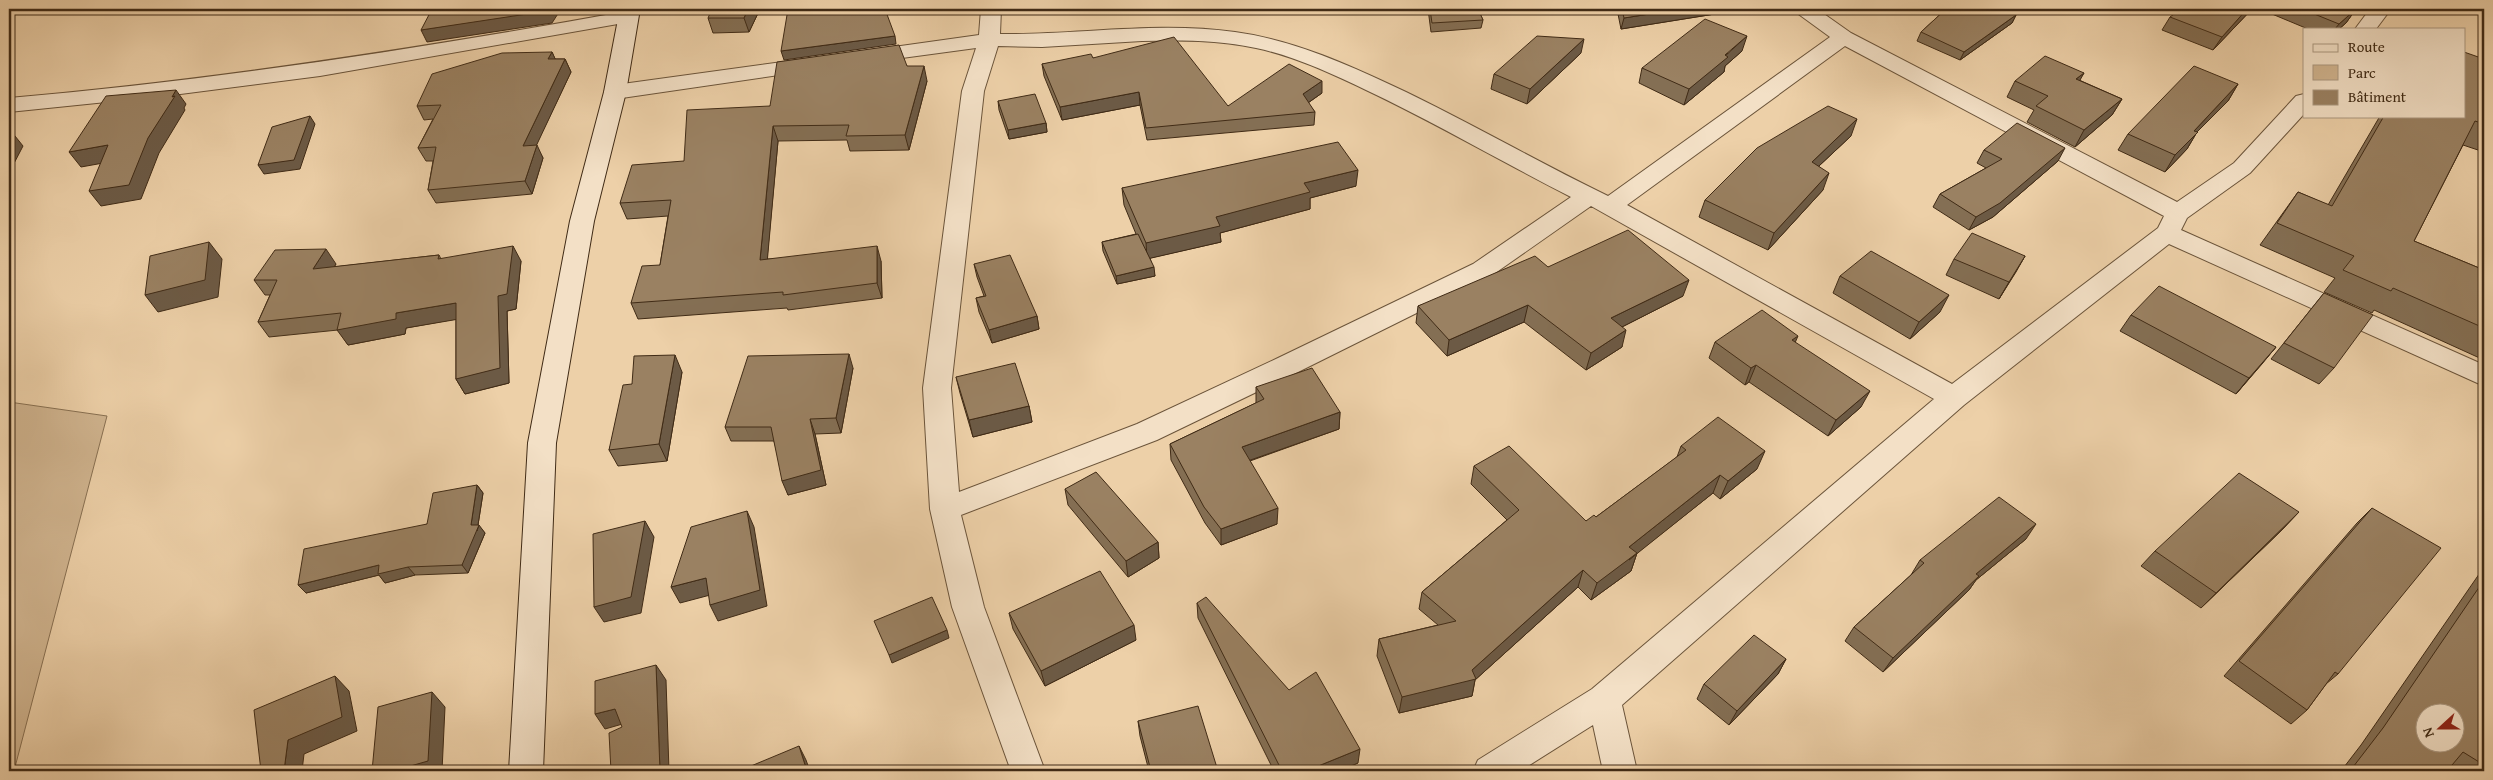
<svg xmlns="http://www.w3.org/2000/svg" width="2493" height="780" font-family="'Gentium Book Plus',serif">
<rect width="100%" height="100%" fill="#edd0a8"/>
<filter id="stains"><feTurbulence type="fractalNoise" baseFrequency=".004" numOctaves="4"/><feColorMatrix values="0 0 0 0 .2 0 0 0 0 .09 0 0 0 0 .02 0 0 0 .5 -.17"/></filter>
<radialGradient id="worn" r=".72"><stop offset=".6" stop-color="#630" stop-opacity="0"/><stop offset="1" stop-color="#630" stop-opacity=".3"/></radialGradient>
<path fill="#d0b48f" stroke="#887052" d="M9,402L107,416L14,771H9Z"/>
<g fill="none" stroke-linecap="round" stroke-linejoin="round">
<g stroke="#6b543a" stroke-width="2">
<path id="minor" d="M981,9H1001L1000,34C1078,35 1157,21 1235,32C1295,40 1351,66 1406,92C1474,125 1540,163 1608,196L1830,37L1797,13L1794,9H1817L1851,33L2177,202L2234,163L2296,96L2304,94V114L2250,173L2187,218L2181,230L2484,365V386L2169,244L1964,405L1622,705L1637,771H1603L1593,725L1520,771H1473L1478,760L1592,689L1934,399L1591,206L1491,276L1298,372L1157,440L961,515L984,607L1045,771H1011L952,607L930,509L923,388L962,91L976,48L865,63L857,62L854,57L857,52L865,51L979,35ZM1142,41C1180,40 1218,40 1256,48C1294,56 1330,73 1366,90C1436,123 1502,162 1571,197L1473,264L1278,358L1137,424L959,492L951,388L984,91L998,46L1042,47ZM1845,46L2164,216L2158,228L1952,384L1627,205Z
M2370,9H2391L2376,29H2355Z
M628,11L635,13L638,17L635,21L320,76L165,96L9,112V98C217,80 423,48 628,11Z
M812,58L820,59L823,64L820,69L615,99L607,97L604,92L607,87L615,85Z"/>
</g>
<g stroke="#402b16" stroke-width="2">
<path id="secondary" d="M620,9H640L626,92L594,221L556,443L543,771H509L528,443L570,221L604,92Z"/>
</g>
<use href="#minor" fill="#f3e0c6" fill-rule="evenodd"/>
<use href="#secondary" fill="#f3e0c6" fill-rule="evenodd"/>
</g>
<path fill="#846f54" stroke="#402b16" d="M760,9L749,32L713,33L708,18Z
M1141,9H1171L1144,14Z
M1428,9H1478L1483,20L1481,28L1431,32Z
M1617,9H1746L1621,29Z
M1946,9H2011L2008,11L2016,15L2012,23L1960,60L1917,41L1921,32Z
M2252,9L2213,50L2162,30L2170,17Z
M2260,9H2356L2346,23L2339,29H2308Z
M1742,51L1725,66L1724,72L1684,105L1639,83L1642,68Z
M552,52L555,59H565L571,72L536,145L543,158L532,194L436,203L428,190L433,161H426L418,148L433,119L424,120L417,106Z
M1581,53L1527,104L1491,89L1494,74Z
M1093,58L1228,106L1322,93L1308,103L1315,112L1314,125L1147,140L1140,105L1062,120L1044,76L1042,64Z
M2484,59V152L2463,145L2414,241L2484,270V360L2374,310L2372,313L2324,292L2335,278L2260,245L2298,192L2328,205L2380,116H2464Z
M907,66L927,81L909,150L850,151L847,140L778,141L767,259L881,261L882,298L788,310L787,308L638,319L631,303L660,265L668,216L627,219L620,203L770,106Z
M2084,73L2079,80L2122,99L2112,115L2075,147L2027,122L2034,110L2007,97L2015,81Z
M2238,84L2228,101L2197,132L2187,149L2165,172L2118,150L2128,134Z
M998,101L1046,123L1047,132L1009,139L999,110Z
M1851,136L1819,166L1823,190L1768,250L1699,217L1705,200Z
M1984,150L2058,161L1993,217L1969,230L1933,207L1940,194L1986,168L1977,163Z
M1356,186L1310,198V209L1220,233L1221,242L1150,258L1155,276L1117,284L1103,251L1102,242L1136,234L1124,205L1122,188Z
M439,255L441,259L521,261L516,309L507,311L509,383L465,394L456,379V319L406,328L405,334L348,345L338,330L269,337L258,322L270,295H265L254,280L336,264L334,267Z
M2025,256L1999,299L1946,275L1954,259Z
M974,264L1037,316L1039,329L992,343L979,312L976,298L984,296L977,277Z
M1548,267L1683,296L1622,327V347L1586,370L1524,322L1447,356L1416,323L1418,306Z
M1840,276L1940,312L1910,339L1833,293Z
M2324,293L2334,368L2319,384L2271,359Z
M2131,315L2276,347L2236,394L2120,331Z
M1715,342H1795L1861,407L1828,436L1749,382L1745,385L1709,358Z
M853,368L841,433L815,434L826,485L788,495L774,441H731L725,427Z
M682,372L667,461L618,466L609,450L632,384Z
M956,377L1029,406L1032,422L973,437L960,393Z
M1256,387L1340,412L1339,429L1250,461L1277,524L1221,545L1205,523L1171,460L1170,444L1256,403Z
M1681,446L1757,469L1720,499L1713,493L1637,553L1631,571L1591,600L1578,587L1475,680L1472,696L1399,713L1377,656L1379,639L1438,625L1419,609L1422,592L1507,520L1471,484L1474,466L1586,521L1596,517L1677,457Z
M477,485L483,493L478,525L485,533L468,573L415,575L385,583L379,575L306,593L427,524Z
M1065,489L1158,542L1159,558L1128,577L1068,505Z
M2372,508L2338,674L2326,684L2307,710L2291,724L2224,676L2357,523Z
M2284,528L2201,608L2141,566L2155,551Z
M2026,539L1976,580L1969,590L1883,672L1845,641L1854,627L1911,575L1920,560Z
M2484,567V771H2341L2361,745Z
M1197,603L1289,690L1358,763L1339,771H1274L1198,618Z
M1009,613L1136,640L1045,686L1013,629Z
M1786,659L1778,674L1729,725L1697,699L1704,684Z
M1138,721L1218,771H1149L1140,736Z"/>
<path fill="#6c5a45" stroke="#402b16" d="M548,9H561L552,23L427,42L421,30Z
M748,9H760L749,32L744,18Z
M1144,9H1171L1144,14Z
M1681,9H1746L1621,29L1624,18Z
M2247,9H2252L2213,50L2222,37Z
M2356,9L2346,23L2339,29H2335L2339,24Z
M2016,15L2012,23L1960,60L1964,52Z
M895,36L896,44L784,60L781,51Z
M1747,36L1742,51L1725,66L1724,72L1684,105L1689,89Z
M1584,39L1581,53L1527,104L1530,89Z
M552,52L558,65L548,59Z
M565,59L571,72L530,159L523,146Z
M924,66L927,81L909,150L905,135Z
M2084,73L2075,89L2076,79Z
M1322,81V93L1302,107L1303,94Z
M2238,84L2228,101L2197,132L2187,149L2165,172L2175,155L2194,131Z
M176,90L186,104L184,108L185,110L159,153L141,199L101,206L89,191L148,138Z
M1139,92L1140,105L1062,120L1060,107Z
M2122,99L2112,115L2075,147L2084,130Z
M310,116L315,124L300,169L264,174L258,165Z
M1857,119L1851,136L1805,179L1812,162Z
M1046,123L1047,132L1009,139L1008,130Z
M773,126L778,141L766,275L760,260Z
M11,131L23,146L9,173V136Z
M108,145L120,160L81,167L69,152Z
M537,145L543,158L532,194L525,181Z
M2065,148L2058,161L1993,217L1969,230L1976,217Z
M1358,170L1356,186L1310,198V209L1220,233L1221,242L1147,259L1146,243L1216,217L1304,183Z
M1829,173L1823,190L1768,250L1774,233Z
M209,242L222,259L218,297L158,312L145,295Z
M513,246L521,261L516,309L507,311L509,383L465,394L456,379L498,296Z
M877,246L881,261L882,298L877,283Z
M326,249L336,264L323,284L313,269Z
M2025,256L2016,272L1999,299L2009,282Z
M1154,267L1155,276L1117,284L1116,276Z
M1689,280L1683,296L1606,335L1611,318Z
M1949,295L1940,312L1910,339L1919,322Z
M456,303L465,318L406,328L405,334L348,345L337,330L396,313Z
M1528,305L1524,322L1447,356L1449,340Z
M1037,316L1039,329L992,343L989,330Z
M1626,330L1622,347L1586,370L1591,353Z
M1798,336L1791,352L1792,340Z
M2276,347L2262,364L2236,394L2249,378Z
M849,354L853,368L841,433L836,418Z
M675,355L682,372L667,461L659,444Z
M1756,365L1749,382L1745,385L1751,368Z
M1870,391L1861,407L1828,436L1836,420Z
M1029,406L1032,422L973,437L969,420Z
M1340,412L1339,429L1242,463V447Z
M810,419L815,434L826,485L788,495L782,481Z
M1765,451L1757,469L1720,499L1728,481Z
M1720,475L1713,493L1629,560L1637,553L1631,571L1591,600L1597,583L1629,547Z
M477,485L483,493L477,531L479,525L485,533L468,573L462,565L471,525Z
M1278,508L1277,524L1221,545V529Z
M747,511L754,527L767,606L718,621L710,605Z
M2299,512L2284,528L2201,608L2216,593Z
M645,521L654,537L641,613L604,622L594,607Z
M2036,524L2026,539L1976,580L1969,590L1883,672L1893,658L1976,574Z
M1158,542L1159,558L1128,577L1126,561Z
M379,565L408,567L415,575L385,583L379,575L306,593L298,585Z
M1583,570L1578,587L1475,680L1472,696L1399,713L1402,697L1472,670Z
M706,578L714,594L680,603L671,587Z
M1134,625L1136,640L1045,686L1041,671Z
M947,630L949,638L892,663L889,655Z
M1786,659L1778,674L1729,725L1737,711Z
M656,665L666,680L669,771H660Z
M335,676L349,691L357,731L304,754L302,771H284L288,740Z
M432,692L445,707L442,771H393Z
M615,709L626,723L605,729L595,714Z
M799,746L806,760L810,771H807Z
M1360,749L1358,763L1339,771H1306Z"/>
<path fill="#9a8162" stroke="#402b16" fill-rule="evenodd" d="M432,9H548L547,11L421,30Z
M712,9H748L744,18H708Z
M788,9H885L895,36L781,51Z
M1430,9H1478L1483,20L1432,23Z
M1622,9H1681L1624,18Z
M1946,9H2006L2005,10L2016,15L1964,52L1921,32Z
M2181,9H2247L2222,37L2170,17Z
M2302,9H2356L2339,24Z
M1705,19L1747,36L1725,55L1728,57L1689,89L1642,68Z
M1537,36L1584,39L1530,89L1494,74Z
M1174,37L1228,106L1289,64L1322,81L1303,94L1315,112L1146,128L1139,92L1060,107L1042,64L1091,54L1093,58Z
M899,45L907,66H924L905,135L846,136L849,125L773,126L760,260L877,246V283L783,295V292L631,303L642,266L660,265L671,200L620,203L632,165L684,161L687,110L770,106L777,62Z
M552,52L548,59H565L523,146L537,145L525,181L428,190L436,147L418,148L441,105L417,106L432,74L502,53Z
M2464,52L2484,59V124L2475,121L2414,241L2484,270V328L2393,288L2391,291L2343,270L2354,256L2277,223L2298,192L2332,206L2384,116H2464Z
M2045,56L2084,73L2076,79L2122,99L2084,130L2036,106L2048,96L2015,81Z
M2194,66L2238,84L2194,131L2198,132L2175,155L2128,134Z
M176,90L172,97L175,96L148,138L129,185L89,191L108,145L69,152L106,96Z
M1035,94L1046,123L1008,130L998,101Z
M1828,106L1857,119L1812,162L1829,173L1774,233L1705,200L1757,148Z
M310,116L294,160L258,165L272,127Z
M2017,123L2065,148L2000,203L1976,217L1940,194L2002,159L1984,150Z
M1338,142L1358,170L1304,183L1310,192L1216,217L1220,226L1146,243L1122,188Z
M1628,230L1689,280L1611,318L1626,330L1591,353L1528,305L1449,340L1418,306L1535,256L1548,267Z
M1972,233L2025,256L2009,282L1954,259Z
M1138,234L1154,267L1116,276L1102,242Z
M209,242L205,280L145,295L150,256Z
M513,246L507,294L498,296L500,368L456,379V303L396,313V319L337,330L341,313L258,322L277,280H254L275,250L326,249L313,269L439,255L438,259Z
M1871,251L1949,295L1919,322L1840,276Z
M1010,255L1037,316L989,330L976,298L986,296L974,264Z
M2159,286L2276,347L2249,378L2131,315Z
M2324,293L2373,315L2334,368L2284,343Z
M1762,310L1798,336L1792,340L1870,391L1836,420L1756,365L1751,368L1715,342Z
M849,354L836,418L810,419L821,470L782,481L771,427H725L748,356Z
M675,355L659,444L609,450L623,385L632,384L634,356Z
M1015,363L1029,406L969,420L956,377Z
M1312,368L1340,412L1242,447L1278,508L1221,529L1204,507L1170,444L1264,399L1256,387Z
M1718,417L1765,451L1728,481L1720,475L1629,547L1637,553L1597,583L1583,570L1472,670L1476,679L1402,697L1379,639L1456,621L1422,592L1519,510L1474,466L1509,446L1586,521L1594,515L1596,517L1686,450L1681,446Z
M1096,472L1158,542L1126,561L1065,489Z
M2239,473L2299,512L2216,593L2155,551Z
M477,485L471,525H479L462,565L408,567L378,574L379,565L298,585L304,549L427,524L433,493Z
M1999,497L2036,524L1976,574L1979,576L1893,658L1854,627L1924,563L1920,560Z
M2372,508L2441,548L2338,674L2335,672L2307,710L2239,661Z
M747,511L760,590L710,605L706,578L671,587L691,527Z
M645,521L631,597L594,607L593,534Z
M1100,571L1134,625L1041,671L1009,613Z
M2484,580V765L2463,752L2447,771H2350L2383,728ZM2426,712H2456V742H2426Z
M932,597L947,630L889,655L874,621Z
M1206,597L1289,690L1316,672L1360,749L1306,771H1282L1197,603Z
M1754,635L1786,659L1737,711L1704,684Z
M656,665L660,771H611L609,733L622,727L615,709L595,714V681Z
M335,676L342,717L288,740L284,771H261L254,710Z
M432,692L428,761L393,771H372L378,707Z
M1198,706L1218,771H1151L1138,721Z
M799,746L807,771H739Z"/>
<rect width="2493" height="780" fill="none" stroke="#edd0a8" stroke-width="30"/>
<rect x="10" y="10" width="2473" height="760" fill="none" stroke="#402b16" stroke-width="2.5"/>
<rect x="15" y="15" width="2463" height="750" fill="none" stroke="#402b16"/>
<rect x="2303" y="28" width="162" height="90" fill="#f3e0c6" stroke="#ab9880"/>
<rect x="2313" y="44" width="25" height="8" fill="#f3e0c6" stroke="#ab9880"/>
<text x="2348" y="52" font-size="15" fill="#402b16">Route</text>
<rect x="2313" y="65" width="25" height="15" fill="#d0b48f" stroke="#ab9880"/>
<text x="2348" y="78" font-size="15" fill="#402b16">Parc</text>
<rect x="2313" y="90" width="25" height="15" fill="#9a8162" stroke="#ab9880"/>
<text x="2348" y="102" font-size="15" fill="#402b16">Bâtiment</text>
<g transform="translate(2440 728) rotate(249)"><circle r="24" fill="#f3e0c6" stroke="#ab9880"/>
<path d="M0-4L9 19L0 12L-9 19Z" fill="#8f2418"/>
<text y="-8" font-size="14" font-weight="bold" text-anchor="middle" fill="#402b16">N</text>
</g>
<rect width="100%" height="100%" filter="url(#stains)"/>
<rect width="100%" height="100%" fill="url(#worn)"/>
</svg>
